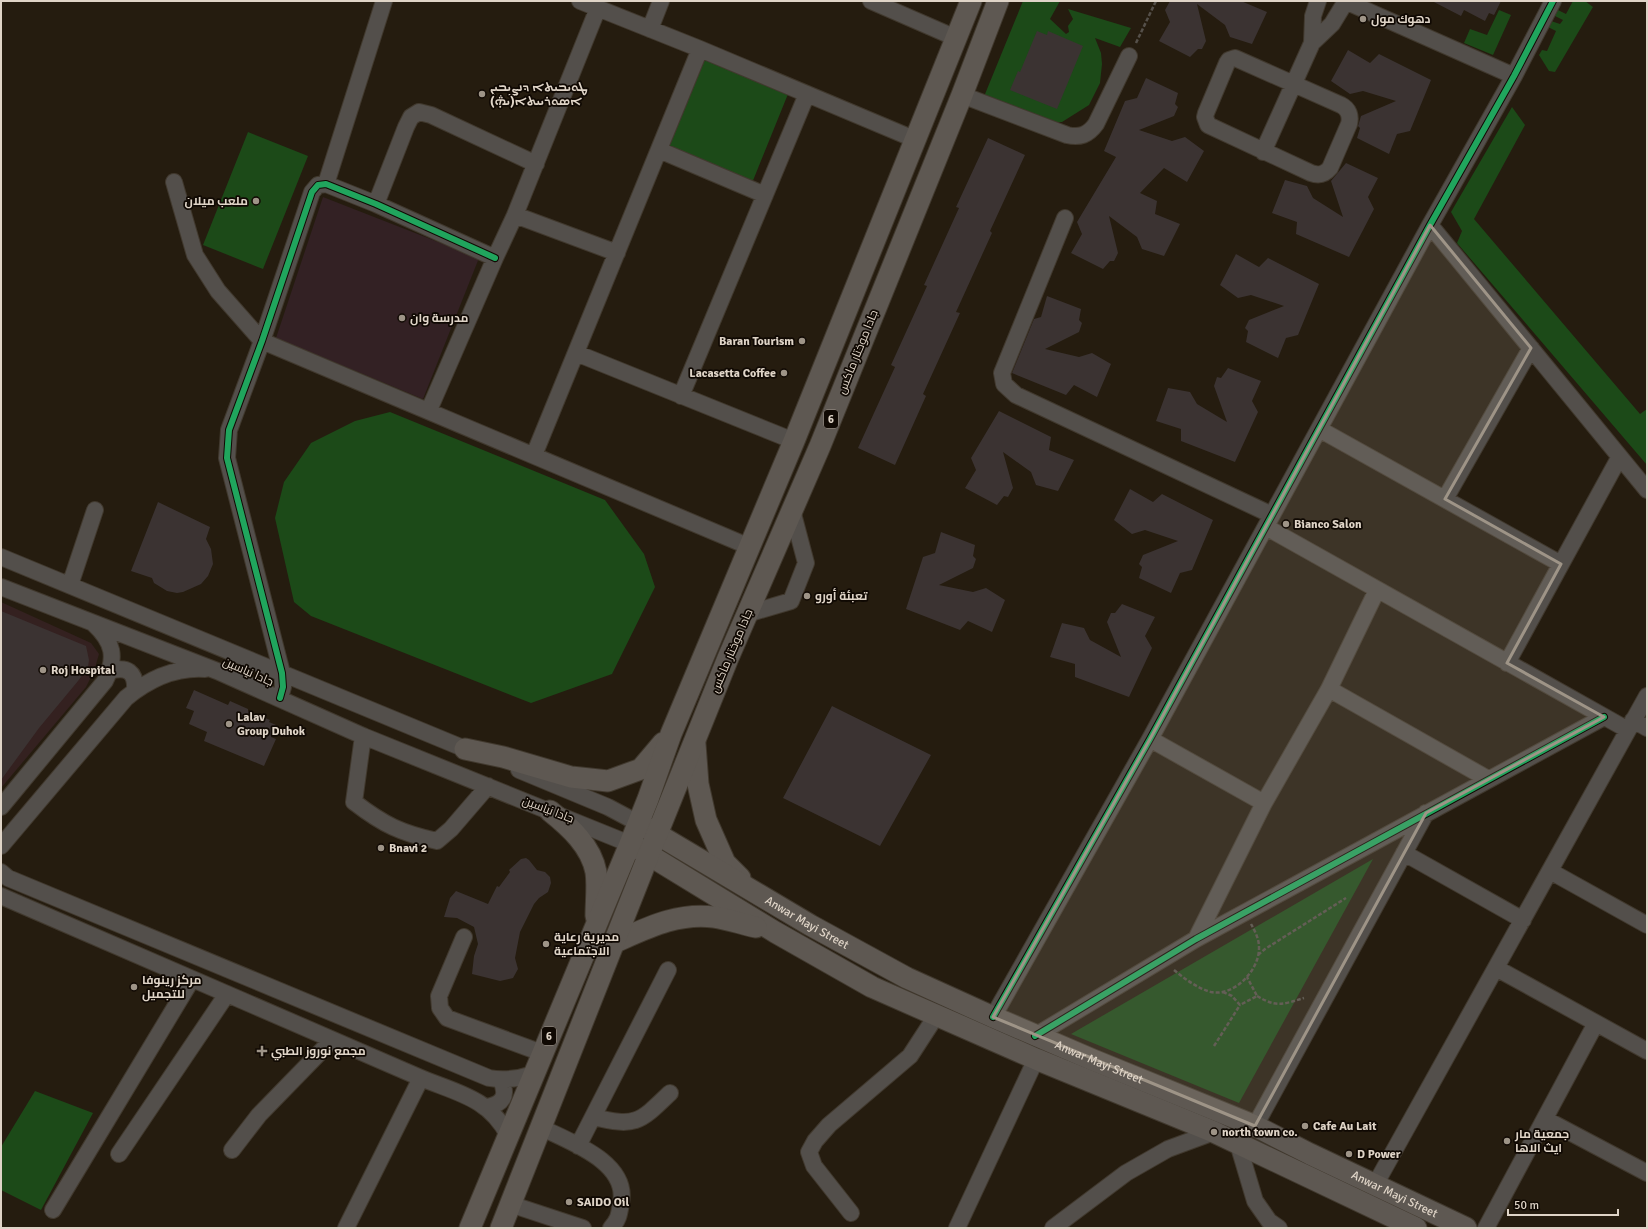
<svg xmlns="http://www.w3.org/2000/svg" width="1648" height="1229" font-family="Signika,Cairo,'Noto Sans Syriac',sans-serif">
<rect width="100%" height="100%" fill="#251c0f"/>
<path fill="#332124" d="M323,197L479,258L423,399L276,338Z"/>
<path fill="#342120" d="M1,602L91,643L99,654L94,671L86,687L1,788Z"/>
<path fill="#1c4a18" d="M1023,1H1060L1050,19L1066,34L1069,32L1068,26L1073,19L1068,9L1131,28L1120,47L1095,38L1101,53L1102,64L1100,83L1089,105L1062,122L1042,123L983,99Z
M1573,1H1585L1593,7L1555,72L1549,71L1539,55L1542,50L1547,51L1556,31L1546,26L1548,20L1560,24L1563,20L1553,15L1556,9L1566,14Z
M1499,10L1511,15L1493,55L1464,43L1470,29L1487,35Z
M705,59L788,94L752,183L668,149Z
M1512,107L1525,125L1474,219L1640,414L1647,409V465L1457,243L1462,231L1451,212Z
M248,132L308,156L263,269L203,245Z
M390,412L605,500L644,554L655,587L612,674L531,703L311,616L294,602L275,518L284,482L311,443L355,421Z
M1373,859L1239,1103L1071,1034Z
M35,1091L93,1113L41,1210L1,1190V1147Z"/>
<path fill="#3b3332" d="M1170,1H1241L1267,12L1252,44L1230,37L1225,25L1197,4L1206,41L1202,49H1198L1190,57L1159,41L1170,22L1165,10Z
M1432,1H1501L1494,15L1489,13L1485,21L1464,10L1461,16Z
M1037,31L1047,35L1048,31L1083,46L1057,109L1010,90L1018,71L1020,72Z
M1348,50L1370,63L1379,54L1431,80L1410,131L1397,134L1389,154L1357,138L1360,128L1358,126L1361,116L1396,101L1363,91L1350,94L1331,81Z
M1146,78L1178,93L1175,104L1178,107L1174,116L1139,130L1172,141L1185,137L1204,151L1187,182L1164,168L1140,193L1157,201L1155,214L1180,224L1164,256L1142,249L1137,237L1109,216L1118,253L1114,261H1110L1103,269L1071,253L1082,234L1077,222L1116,157L1104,151L1125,101L1137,98Z
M988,138L1025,155L990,231L992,233L956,312L960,313L923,394L926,396L895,465L858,448L895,367L891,365L927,286L924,285L959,208L956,207Z
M1346,163L1378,178L1368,197L1374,209L1349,257L1296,234L1297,222L1272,213L1285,180L1307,186L1313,198L1343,217L1331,181Z
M1236,254L1259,267L1268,258L1319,284L1298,335L1286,338L1278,358L1246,342L1248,331L1245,328L1249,320L1284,306L1251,295L1238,298L1220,285Z
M1047,296L1081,309L1079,320L1082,323L1079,332L1045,349L1079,357L1092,353L1111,364L1097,397L1074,385L1066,395L1012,373L1034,319L1041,317Z
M1228,368L1261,381L1252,401L1258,412L1235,462L1181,441V429L1156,421L1168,388L1190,392L1197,404L1227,422L1214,386L1217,377L1221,378Z
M999,411L1051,437L1049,450L1074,460L1058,491L1036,485L1031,472L1003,452L1013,488L1008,497L1004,496L997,505L965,488L976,470L971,458Z
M1130,489L1153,502L1162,494L1213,520L1192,570L1180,573L1171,593L1139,578L1142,567L1139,564L1143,555L1178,541L1145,530L1132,534L1114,520Z
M158,502L210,527L206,539L211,549L213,564L208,576L201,584L183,592L177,593L167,591L154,583L152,578L131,571Z
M941,532L975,545L973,556L976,559L973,568L939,585L973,592L986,588L1005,600L992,632L968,621L960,630L906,609L923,557L935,553Z
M1122,604L1155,617L1145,636L1152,648L1129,697L1075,677V664L1050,657L1062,623L1084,628L1090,640L1121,657L1107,622L1111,613H1115Z
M1,611L86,646L89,660L88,667L78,681L39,728L1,780Z
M194,690L228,705L230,701L248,709V711L270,720L269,722L276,725L271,737L276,739L264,766L204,741L207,732L189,724L194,711L186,708Z
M832,706L931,755L880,846L783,798Z
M526,858L529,860L537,870L545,872L550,877L551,883L548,892L539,898L534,904L520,932L515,958L518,969L513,978L500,981L472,974L474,956L478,944L474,927L457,918L444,917L450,898L456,891L488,904L497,886L499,887L510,872L509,870L521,859Z"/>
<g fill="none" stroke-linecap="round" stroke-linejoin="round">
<g stroke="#41392e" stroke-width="18">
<path id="minor" d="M580,1L700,49L914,139
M871,1L956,38
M1345,1L1514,76
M650,29L661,1
M1312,43L1313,16L1318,1
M1235,58L1341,105C1349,109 1351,116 1349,124L1330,168C1325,174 1319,176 1311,173L1208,125L1205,117L1206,113L1227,63L1229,60Z
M962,95L1067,135C1080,138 1088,135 1096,124L1129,56
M659,150L765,195
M1263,152L1312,43L1332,24L1346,1
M174,182L195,255L218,291L262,341L750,547
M326,184L384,1
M376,204L406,127L411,117L419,112L431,115L536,164
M515,215L617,253
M1065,218L1002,373L1004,384L1016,395L1272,515
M1430,225L1647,490
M576,353L794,441
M681,396L807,94
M429,410L495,258L515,215L598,8
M1319,429L1561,564
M534,455L700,49
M1445,499L1531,348
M1266,527L1628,730
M1,557L475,753
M70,585L95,510
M1,587L217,671L363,736L630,844
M747,614L791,601L806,563L792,510
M1507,663L1619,458
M110,671C127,666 136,672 135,690
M1329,689L1488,779
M280,698L283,687L282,673L227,458L229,430L262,341L312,192L318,185L326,184L376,204L495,258
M1633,720L1647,728
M363,736L354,802C384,825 401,833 437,841L451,829L488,786
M1150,739L1264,803
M519,770L608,807L638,823
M1,807L105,681C117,657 113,642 94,624
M1,846L126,698C149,679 175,667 205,669
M1404,853L1523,920
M1550,871L1647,925
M1,872L8,878L489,1078C505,1081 518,1079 533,1074
M1,896L421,1078C457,1093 489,1098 508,1135
M464,937L439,996L440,1008L447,1018L542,1053
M1196,939L1264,803L1329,689L1377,590
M1496,968L1647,1051
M993,1017L1150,739L1430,225L1514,76L1553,1
M1035,1036L1196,939L1604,717
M487,1107C503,1104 508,1096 501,1080
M593,1117C636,1127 639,1123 670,1093
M1545,1119L1647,1173
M1255,1126L1426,813
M540,1127C570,1142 629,1162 621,1203C619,1215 619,1219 611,1228
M1238,1144L1255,1201L1269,1221L1279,1228
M578,1146L668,970
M232,1150L259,1115L332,1040
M119,1154L227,994
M1375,1185L1647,696
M510,1204L583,1228
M53,1210L192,979
M851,1213L814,1166L809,1152L815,1141L829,1125L910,1056L936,1016
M346,1228L421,1078
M957,1228L1036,1059
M1053,1228L1126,1173L1168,1149L1214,1132
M1486,1228L1596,1023"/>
</g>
<g stroke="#41392e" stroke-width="23">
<g id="major">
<path d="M695,744L698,784L706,820L725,863L740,878"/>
<path d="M465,749L503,757L571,777L608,781L641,769L663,743"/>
<path d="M550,811C570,827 591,846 596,872C598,886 596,902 596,916"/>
<path id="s1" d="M645,827L810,925L907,978L993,1017L1093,1060L1255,1126L1310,1154L1466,1228"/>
<path d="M636,847L775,932L872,987L1036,1059L1214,1132L1416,1228"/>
<path d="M613,943C645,929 677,912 714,917C728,919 742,924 756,927"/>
<path d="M470,1228L630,844L648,799L671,734L794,441L971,1"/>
<path d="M501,1228L649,854L728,658L820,446L962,95L998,1"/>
</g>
</g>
<path stroke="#55504a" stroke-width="2.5" stroke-dasharray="4 2" stroke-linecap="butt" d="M1136,43L1156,1
M1258,955L1265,949L1346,898
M1174,970C1185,979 1197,988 1211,992C1234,997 1260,970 1259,947C1259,939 1255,931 1251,924
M1223,992L1232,996L1240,1005L1257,996L1247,977
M1257,996C1277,1008 1284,1004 1304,998
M1214,1046L1240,1005"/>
<use href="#minor" stroke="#534f4b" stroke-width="16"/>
<use href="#major" stroke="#5e5852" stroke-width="21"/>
<g stroke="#100903" stroke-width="8">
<path id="cycleway" d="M280,698L283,687L282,673L227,458L229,430L262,341L312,192L318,185L326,184L376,204L495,258
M993,1017L1150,739L1430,225L1514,76L1553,1
M1035,1036L1196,939L1604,717"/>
</g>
<use href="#cycleway" stroke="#20a55d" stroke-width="6"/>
</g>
<path fill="#9e9487" fill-opacity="0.2" stroke="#9e9487" stroke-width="3" stroke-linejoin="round" d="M1430,225L1531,348L1445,499L1561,564L1507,663L1604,717L1426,813L1255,1126L993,1017L1150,739Z"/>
<g fill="#9e9487" stroke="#100903" stroke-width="1.5">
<circle cx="1363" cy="19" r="4"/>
<circle cx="482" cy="94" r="4"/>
<circle cx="256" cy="201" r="4"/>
<circle cx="402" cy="318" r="4"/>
<circle cx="802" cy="341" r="4"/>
<circle cx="784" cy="373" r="4"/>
<circle cx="1286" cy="524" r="4"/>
<circle cx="807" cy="596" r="4"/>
<circle cx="43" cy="670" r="4"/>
<circle cx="229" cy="724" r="4"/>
<circle cx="381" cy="848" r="4"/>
<circle cx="546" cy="944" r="4"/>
<circle cx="134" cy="987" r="4"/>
<path d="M260 1045h4v4h4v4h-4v4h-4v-4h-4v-4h4z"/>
<circle cx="1305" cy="1126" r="4"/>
<circle cx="1214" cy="1132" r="4"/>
<circle cx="1507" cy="1141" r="4"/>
<circle cx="1349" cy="1154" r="4"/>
<circle cx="569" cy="1202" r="4"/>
</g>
<g text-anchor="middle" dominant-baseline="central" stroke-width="3.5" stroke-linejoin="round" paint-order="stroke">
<g fill="#100903" stroke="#a1978c" stroke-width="1">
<rect x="824" y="410" width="14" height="18" rx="3"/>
<rect x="542" y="1027" width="14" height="18" rx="3"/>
</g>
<g font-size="11" font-weight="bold" fill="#dfd4c7">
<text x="831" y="419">6</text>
<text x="549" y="1036">6</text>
</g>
<g font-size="12" font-weight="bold" fill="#dfd4c7" stroke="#100903" text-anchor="start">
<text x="1371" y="19">دهوك مول</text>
<text x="490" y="87">ܛܘܝܒܝܬܐ ܕܢܨܝܒܝܢ<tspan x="490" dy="14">ܐܣܘܪܝܝܬܐ(ܞ)</tspan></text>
<text x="248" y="201" text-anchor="end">ملعب ميلان</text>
<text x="410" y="318">مدرسة وان</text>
<text x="794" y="341" text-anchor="end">Baran Tourism</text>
<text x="776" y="373" text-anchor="end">Lacasetta Coffee</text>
<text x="1294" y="524">Bianco Salon</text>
<text x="815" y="596">تعبئة أورو</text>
<text x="51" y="670">Roj Hospital</text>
<text x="237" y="717">Lalav<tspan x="237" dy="14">Group Duhok</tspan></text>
<text x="389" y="848">Bnavi 2</text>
<text x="554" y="937">مديرية رعاية<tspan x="554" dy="14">الاجتماعية</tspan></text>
<text x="142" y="980">مركز رينوفا<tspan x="142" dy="14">للتجميل</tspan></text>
<text x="271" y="1051">مجمع نوروز الطبي</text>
<text x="1313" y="1126">Cafe Au Lait</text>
<text x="1222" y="1132">north town co.</text>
<text x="1515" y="1134">جمعية مار<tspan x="1515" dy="14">ايث الاها</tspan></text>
<text x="1357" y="1154">D Power</text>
<text x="577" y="1202">SAIDO Oil</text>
</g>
<g font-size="12" fill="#dfd4c7" stroke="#100903">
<text transform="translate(858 352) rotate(-68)">جادا موختار ماكس</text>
<text transform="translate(732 651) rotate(-67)">جادا موختار ماكس</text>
<text transform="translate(248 672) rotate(24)">جادا نیاسین</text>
<text transform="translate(548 810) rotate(21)">جادا نیاسین</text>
<text stroke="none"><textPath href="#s1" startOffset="188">Anwar Mayi Street</textPath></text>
<text stroke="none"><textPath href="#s1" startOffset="512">Anwar Mayi Street</textPath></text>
<text stroke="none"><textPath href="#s1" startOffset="836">Anwar Mayi Street</textPath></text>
</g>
</g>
<rect width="1648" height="1229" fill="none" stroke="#dfd4c7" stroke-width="4"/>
<path d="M1508 1209v6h110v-6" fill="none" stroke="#dfd4c7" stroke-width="2"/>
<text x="1514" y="1209" font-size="12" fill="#dfd4c7" stroke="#100903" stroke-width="3" paint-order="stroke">50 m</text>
</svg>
